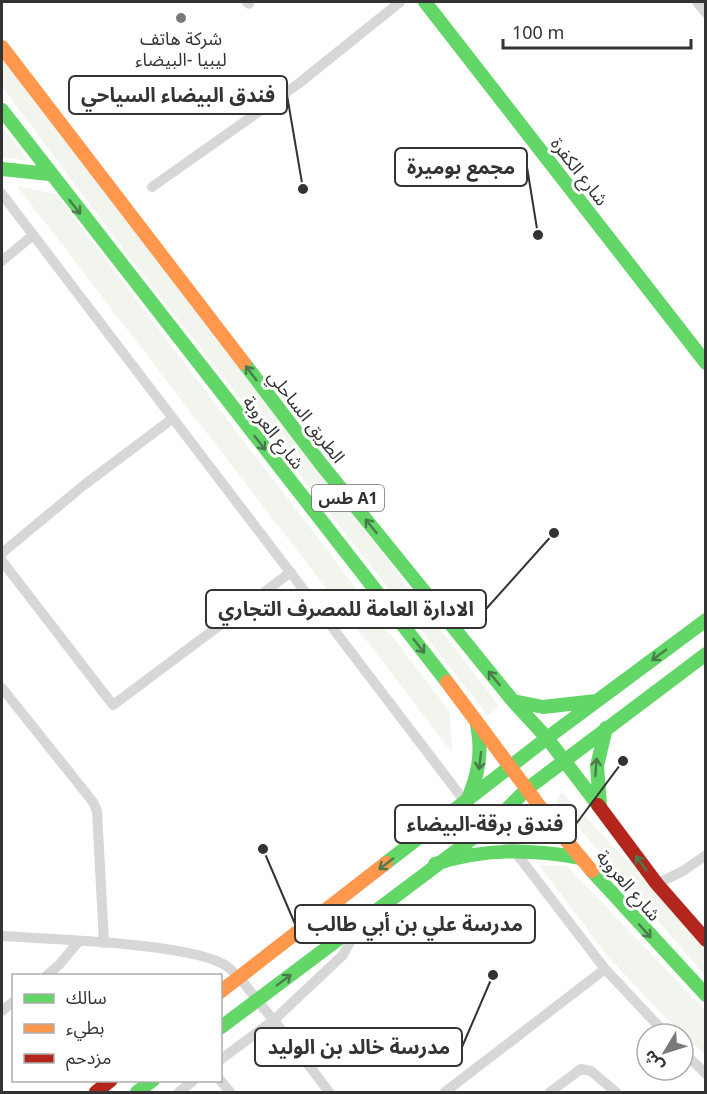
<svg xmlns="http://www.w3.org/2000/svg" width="707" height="1094" font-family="'Noto Sans','Noto Sans Arabic',sans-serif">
<rect width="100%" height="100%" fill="#fff"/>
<path fill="#f1f5ed" d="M2,57L499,706L488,716L136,266L2,87Z
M2,126L28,161L2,157Z
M17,186L56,194L450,712L452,752Z
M562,792L705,943V976L556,801Z
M539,865L567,866L705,1010V1054L671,1023L608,957Z"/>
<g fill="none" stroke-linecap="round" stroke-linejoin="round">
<path stroke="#d7d7d7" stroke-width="10" d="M247,2L249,4
M697,2L706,13
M152,187L298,84L400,2
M2,194L466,803
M2,261L33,235
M2,553L84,485L172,419
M2,561L113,705L291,572
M2,688L93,802L97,811L104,943
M493,823L605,969L666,1034
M657,884L683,871L706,855
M2,936C47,939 197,943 228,967C241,978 251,992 261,1005C285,1033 307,1063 329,1092
M46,976L59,965L79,941
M2,1011L14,1001
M683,1052L706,1074
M220,1060L274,1020L343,955L350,942V929
M220,1080L230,1092
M179,1092L194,1080
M445,1092L605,969
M550,1092L581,1069L591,1071L616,1092"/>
<path stroke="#63d668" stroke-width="14" d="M425,2L706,363
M2,110L447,682
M2,169L49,174
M244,363L321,464L513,701L547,738L598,805
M513,701L543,707L596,701
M466,803C478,777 483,753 477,725
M600,805L597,766L606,728
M386,863L547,738L706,620
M435,864C484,848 531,849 581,858
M592,871L706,995
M220,1028L493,823L527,789L706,654
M137,1092L153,1080"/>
<path stroke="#ff974d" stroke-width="14" d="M2,47L244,363
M447,682L555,827L592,871
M220,992L386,863"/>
<path stroke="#b3261e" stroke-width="14" d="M598,805L657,884L706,940
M96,1092L111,1080"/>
</g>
<defs><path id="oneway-shaft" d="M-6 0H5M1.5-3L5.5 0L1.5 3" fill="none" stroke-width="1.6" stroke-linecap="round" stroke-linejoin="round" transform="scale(1.5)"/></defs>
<g stroke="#497c4b">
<use href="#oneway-shaft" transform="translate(75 207) rotate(52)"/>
<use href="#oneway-shaft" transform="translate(251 373) rotate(-127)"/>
<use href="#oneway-shaft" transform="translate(260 443) rotate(52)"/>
<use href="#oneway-shaft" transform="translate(371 526) rotate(-129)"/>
<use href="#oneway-shaft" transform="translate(419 646) rotate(52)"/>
<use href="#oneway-shaft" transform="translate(659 655) rotate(143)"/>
<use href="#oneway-shaft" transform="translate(494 678) rotate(-129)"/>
<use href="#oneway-shaft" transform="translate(480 761) rotate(97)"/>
<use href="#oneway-shaft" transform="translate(596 767) rotate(-86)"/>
<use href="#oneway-shaft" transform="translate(641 863) rotate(-126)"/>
<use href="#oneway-shaft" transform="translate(386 864) rotate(142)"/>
<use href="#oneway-shaft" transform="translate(645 931) rotate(48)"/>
<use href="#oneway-shaft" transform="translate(284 980) rotate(-37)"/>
</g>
<circle fill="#7a7a7a" stroke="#fff" stroke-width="2" cx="181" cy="18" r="6"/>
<g text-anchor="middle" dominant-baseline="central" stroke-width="6" stroke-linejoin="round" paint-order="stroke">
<rect fill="#fff" stroke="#707070" stroke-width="1.5" x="312" y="485" width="72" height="26" rx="4.5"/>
<g font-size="16" font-weight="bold" fill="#333">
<text x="348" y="498">طس A1</text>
</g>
<g font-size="18" fill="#333" stroke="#fff">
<text x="181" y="38">شركة هاتف<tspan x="181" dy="21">ليبيا -البيضاء</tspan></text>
</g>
<g font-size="18" fill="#333" stroke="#fff">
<text transform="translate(580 171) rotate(52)">شارع الكفرة</text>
<text transform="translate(307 416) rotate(52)">الطريق الساحلي</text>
<text transform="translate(274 432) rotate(52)">شارع العروبة</text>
<text transform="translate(629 885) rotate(49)">شارع العروبة</text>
</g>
</g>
<path fill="none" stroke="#333" stroke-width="2" d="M303 189L287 95M538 235L527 167M554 533L486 609M623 761L576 824M263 849L295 924M493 975L462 1047"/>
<g fill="#333" stroke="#fff" stroke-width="2">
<circle cx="303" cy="189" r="6"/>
<circle cx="538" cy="235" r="6"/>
<circle cx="554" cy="533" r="6"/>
<circle cx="623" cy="761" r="6"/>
<circle cx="263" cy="849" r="6"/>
<circle cx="493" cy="975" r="6"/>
</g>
<g fill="#fff" stroke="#333" stroke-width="2">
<rect x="69" y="76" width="218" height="38" rx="6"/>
<rect x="395" y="148" width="132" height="38" rx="6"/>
<rect x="206" y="590" width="280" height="38" rx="6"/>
<rect x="395" y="805" width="181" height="38" rx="6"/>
<rect x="295" y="905" width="240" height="38" rx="6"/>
<rect x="255" y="1028" width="207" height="38" rx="6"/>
</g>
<g font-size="20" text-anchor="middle" font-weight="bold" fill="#333">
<text x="178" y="102">فندق البيضاء السياحي</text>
<text x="461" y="174">مجمع بوميرة</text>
<text x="346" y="616">الادارة العامة للمصرف التجاري</text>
<text x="485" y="831">فندق برقة-البيضاء</text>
<text x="415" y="931">مدرسة علي بن أبي طالب</text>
<text x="359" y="1054">مدرسة خالد بن الوليد</text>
</g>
<rect width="707" height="1094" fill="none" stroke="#333333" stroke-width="6"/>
<rect x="12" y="974" width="210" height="108" fill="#ffffff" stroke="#adadad" stroke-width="1.5"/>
<rect x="24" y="994" width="30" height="9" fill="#63d668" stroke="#adadad" stroke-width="1.5"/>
<text x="66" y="1004" font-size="18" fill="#333333">سالك</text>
<rect x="24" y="1024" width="30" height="9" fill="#ff974d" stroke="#adadad" stroke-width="1.5"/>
<text x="66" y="1034" font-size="18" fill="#333333">بطيء</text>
<rect x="24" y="1054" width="30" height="9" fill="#b3261e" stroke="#adadad" stroke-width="1.5"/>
<text x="66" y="1064" font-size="18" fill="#333333">مزدحم</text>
<g transform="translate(665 1052) rotate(232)"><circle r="28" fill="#ffffff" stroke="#adadad" stroke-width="1.5"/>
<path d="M0-4.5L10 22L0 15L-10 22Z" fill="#7a7a7a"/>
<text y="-9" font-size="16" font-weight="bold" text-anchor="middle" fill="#333333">ش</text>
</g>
<path d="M503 39v9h188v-9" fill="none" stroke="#333333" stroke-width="3"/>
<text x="512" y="39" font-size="18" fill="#333333" stroke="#ffffff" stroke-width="4.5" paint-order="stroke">100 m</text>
</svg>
